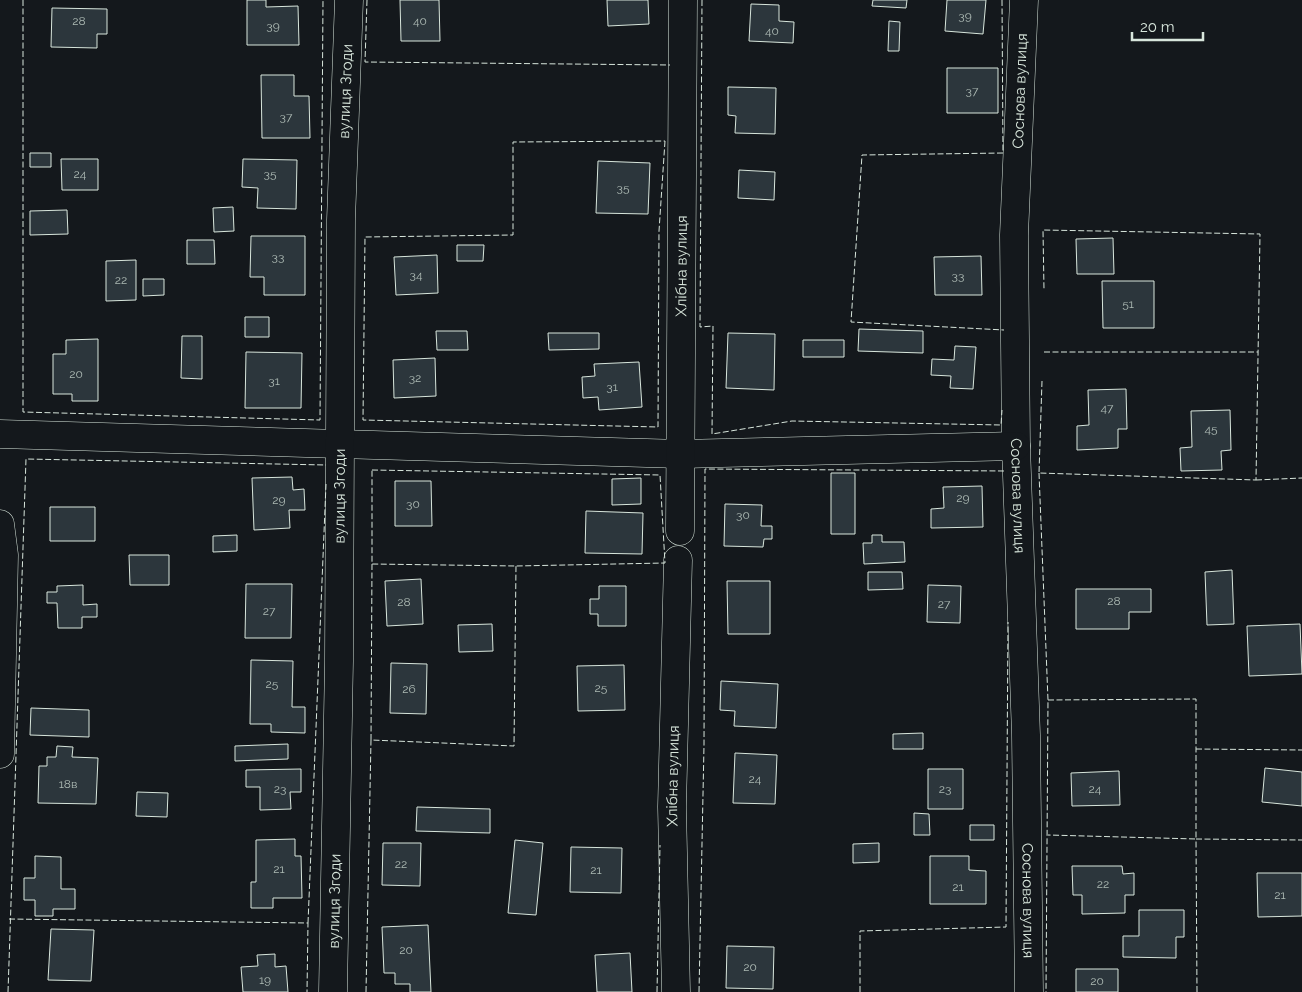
<svg xmlns="http://www.w3.org/2000/svg" width="1302" height="992" font-family="Raleway,sans-serif">
<rect width="100%" height="100%" fill="#14181c"/>
<path fill="#2c363c" stroke="#d8e6dc" d="M247,0H266V7L298,6L299,45H247Z
M400,0H439L440,41H401Z
M607,0H648L649,24L608,26Z
M873,0H907L906,8L872,6Z
M947,0H986L983,34L945,31Z
M751,4L779,5V21L794,22L793,43L749,41Z
M52,8L107,9V34H97V48L51,47Z
M889,21L900,22L899,51H888Z
M947,68H998V113H947Z
M261,75H294V96H309L310,138H262Z
M728,87L776,88L775,134L735,133L736,116L728,115Z
M30,153H51V167H30Z
M61,159H98V190H62Z
M243,159L297,160L296,209L257,208L258,188L242,187Z
M598,161L650,163L648,214L596,213Z
M739,170L775,172L774,200L738,198Z
M233,207L234,231L214,232L213,208Z
M67,210L68,234L30,235V211Z
M251,236H305V295H264V277H250Z
M1113,238L1114,274H1077L1076,239Z
M187,240H214L215,264H187Z
M457,245H484L483,261H457Z
M437,255L438,293L396,295L394,257Z
M981,256L982,295H935L934,257Z
M136,260V300L106,301V261Z
M143,279H164V295L143,296Z
M1102,281H1154V328H1103Z
M245,317H269V337H245Z
M859,329L923,331V353L858,351Z
M436,331H467L468,350H437Z
M548,333H599V349L549,350Z
M728,333L775,334L774,390L726,388Z
M182,336H202V379L181,378Z
M98,339V401H72V394H53V354H66V340Z
M803,340H844V357H803Z
M955,346L976,347L973,389L950,388L951,376L931,375L932,359L954,360Z
M246,352L302,353L301,408H245Z
M435,358L436,396L394,398L393,360Z
M639,362L642,407L599,410L598,397L583,398L582,377L595,376L594,364Z
M1126,389L1127,429H1118V448L1077,450V426L1089,425L1088,390Z
M1230,410L1231,450L1221,451L1222,470L1181,471L1180,448L1192,447L1191,411Z
M831,473H855V534H831Z
M292,477L293,490L304,489L305,510H289L290,528L254,530L252,478Z
M641,478V504L612,505V479Z
M395,481H431L432,526H395Z
M982,486L983,527L931,528V509L944,508L943,487Z
M725,504L762,505L761,526H772V539H764L763,547L724,546Z
M50,507H95V541H50Z
M586,511L643,513L642,554L585,553Z
M237,535V551L213,552V536Z
M872,535H882V542H904L905,562L864,564L863,543H872Z
M129,555H169V585H130Z
M1232,570L1234,624L1207,625L1205,572Z
M868,572H902L903,589L868,590Z
M421,579L423,624L387,626L385,581Z
M727,581H770V634H728Z
M246,584H292L291,638H245Z
M83,585V605L97,604V617H82V628H58L57,603H47V592H57V586Z
M928,585L961,586L960,623L927,622Z
M599,586H626V626H598V614H590V599H599Z
M1076,589H1151V612H1129V629H1076Z
M492,624L493,651L459,652L458,625Z
M1300,624L1302,674L1249,676L1247,626Z
M251,660L293,661L292,707H305V733L271,732V724H250Z
M391,663L427,664L426,714L390,713Z
M624,665L625,710L578,711L577,666Z
M721,681L778,684L776,728L734,726L735,711L720,710Z
M31,708L89,710V737L30,735Z
M923,733V749H893V734Z
M288,744V759L235,761V746Z
M57,746L73,747L72,757L98,758L96,804L38,803L39,766H47V757H56Z
M735,753L777,755L775,804L733,803Z
M1265,768L1302,772V806L1262,802Z
M301,769V792H290L291,809L260,810V787H246V770Z
M928,769H963V809H928Z
M1119,771L1120,805L1072,806L1071,773Z
M137,792L168,793L167,817L136,816Z
M417,807L490,809V833L416,831Z
M914,813L929,814L930,835H914Z
M970,825H994V840H970Z
M295,839V856H301L302,898H273V908H251V882H256V840Z
M515,840L543,843L536,915L508,913Z
M383,843H421L420,886L382,885Z
M879,843V862L853,863V844Z
M571,847L622,848L621,893L570,892Z
M35,856L61,857V889H75V909H53V916H35V900H24V878H35Z
M930,856H969V870L986,871V904H930Z
M1072,866H1122L1123,874L1134,873V895H1125V913L1082,914V895H1073Z
M1257,873H1302V916L1258,917Z
M1139,910H1184V937H1176V958L1123,957V936H1139Z
M428,925L431,992H410V984H395V973H384L382,927Z
M51,929L94,930L91,981L48,980Z
M727,946L774,947L773,989L726,988Z
M630,953L632,992H597L595,955Z
M275,954V967L286,966L288,992H243L241,967L258,966L257,955Z
M1076,969H1118V992H1076Z"/>
<g fill="none" stroke-linecap="round" stroke-linejoin="round">
<g stroke="#d8e6dc" stroke-width="29">
<g id="minor">
<path id="s1" d="M1024,0L1014,235L1016,446L1026,735L1029,992"/>
<path d="M0,434L681,454L1016,446"/>
<path d="M0,524L4,555L0,754"/>
<path id="s2" d="M680,531L683,0"/>
<path id="s3" d="M333,992L339,661L341,220L349,0"/>
<path id="s4" d="M676,992L672,807L678,560"/>
</g>
</g>
<use href="#minor" stroke="#14181c" stroke-width="28"/>
<path stroke="#d8e6dc" stroke-width="1" stroke-dasharray="6 2.5" stroke-linecap="butt" d="M23,0V412L320,420L323,0
M367,0L365,62L670,65
M702,0L700,327L713,326L712,434L792,421L1001,425L1002,410
M1002,0L1003,153L862,155L851,322L1004,330
M665,141L659,231L658,427L363,420L365,237L513,235V142Z
M1044,352H1258
M1042,381L1039,473L1256,480L1260,234L1043,230L1044,290
M372,470L660,475L665,563L516,566L372,564Z
M1039,473L1048,700L1046,992
M1256,480L1302,478
M372,564L371,740L514,746L516,566
M1048,700L1196,699V839L1048,835
M1196,749L1302,750
M9,919L308,923L307,992
M308,923L326,484
M8,992L26,459L326,465
M366,992L371,740
M657,992L660,845
M699,992L704,745L705,469L1006,471
M860,992V931L1006,927L1008,622
M1197,992L1196,839L1302,840"/>
</g>
<g text-anchor="middle" dominant-baseline="central" stroke-width="4" stroke-linejoin="round" paint-order="stroke">
<g font-size="12" fill="#adbab4">
<text x="965" y="16">39</text>
<text x="79" y="21">28</text>
<text x="420" y="21">40</text>
<text x="273" y="26">39</text>
<text x="772" y="31">40</text>
<text x="972" y="91">37</text>
<text x="286" y="117">37</text>
<text x="80" y="174">24</text>
<text x="270" y="174">35</text>
<text x="623" y="188">35</text>
<text x="278" y="257">33</text>
<text x="416" y="275">34</text>
<text x="958" y="276">33</text>
<text x="121" y="280">22</text>
<text x="1128" y="304">51</text>
<text x="76" y="374">20</text>
<text x="415" y="378">32</text>
<text x="274" y="381">31</text>
<text x="612" y="387">31</text>
<text x="1107" y="408">47</text>
<text x="1211" y="429">45</text>
<text x="963" y="498">29</text>
<text x="279" y="500">29</text>
<text x="413" y="504">30</text>
<text x="743" y="515">30</text>
<text x="1114" y="601">28</text>
<text x="404" y="602">28</text>
<text x="944" y="604">27</text>
<text x="269" y="611">27</text>
<text x="272" y="684">25</text>
<text x="601" y="688">25</text>
<text x="409" y="689">26</text>
<text x="755" y="779">24</text>
<text x="68" y="784">18в</text>
<text x="280" y="789">23</text>
<text x="945" y="789">23</text>
<text x="1095" y="789">24</text>
<text x="401" y="864">22</text>
<text x="279" y="869">21</text>
<text x="596" y="870">21</text>
<text x="1103" y="884">22</text>
<text x="958" y="887">21</text>
<text x="1280" y="895">21</text>
<text x="406" y="950">20</text>
<text x="750" y="967">20</text>
<text x="265" y="980">19</text>
<text x="1097" y="981">20</text>
</g>
<g font-size="15" fill="#d8e6dc" stroke="#14181c">
<text stroke="none"><textPath href="#s3" startOffset="901">вулиця Згоди</textPath></text>
<text transform="translate(1020 91) rotate(-88)">Соснова вулиця</text>
<text stroke="none"><textPath href="#s2" startOffset="265">Хлібна вулиця</textPath></text>
<text stroke="none"><textPath href="#s3" startOffset="496">вулиця Згоди</textPath></text>
<text stroke="none"><textPath href="#s1" startOffset="496">Соснова вулиця</textPath></text>
<text stroke="none"><textPath href="#s4" startOffset="216">Хлібна вулиця</textPath></text>
<text stroke="none"><textPath href="#s3" startOffset="91">вулиця Згоди</textPath></text>
<text stroke="none"><textPath href="#s1" startOffset="901">Соснова вулиця</textPath></text>
</g>
</g>
<path d="M1132 32v8h71v-8" fill="none" stroke="#d8e6dc" stroke-width="2.5"/>
<text x="1140" y="32" font-size="15" fill="#d8e6dc" stroke="#14181c" stroke-width="4" paint-order="stroke">20 m</text>
</svg>
